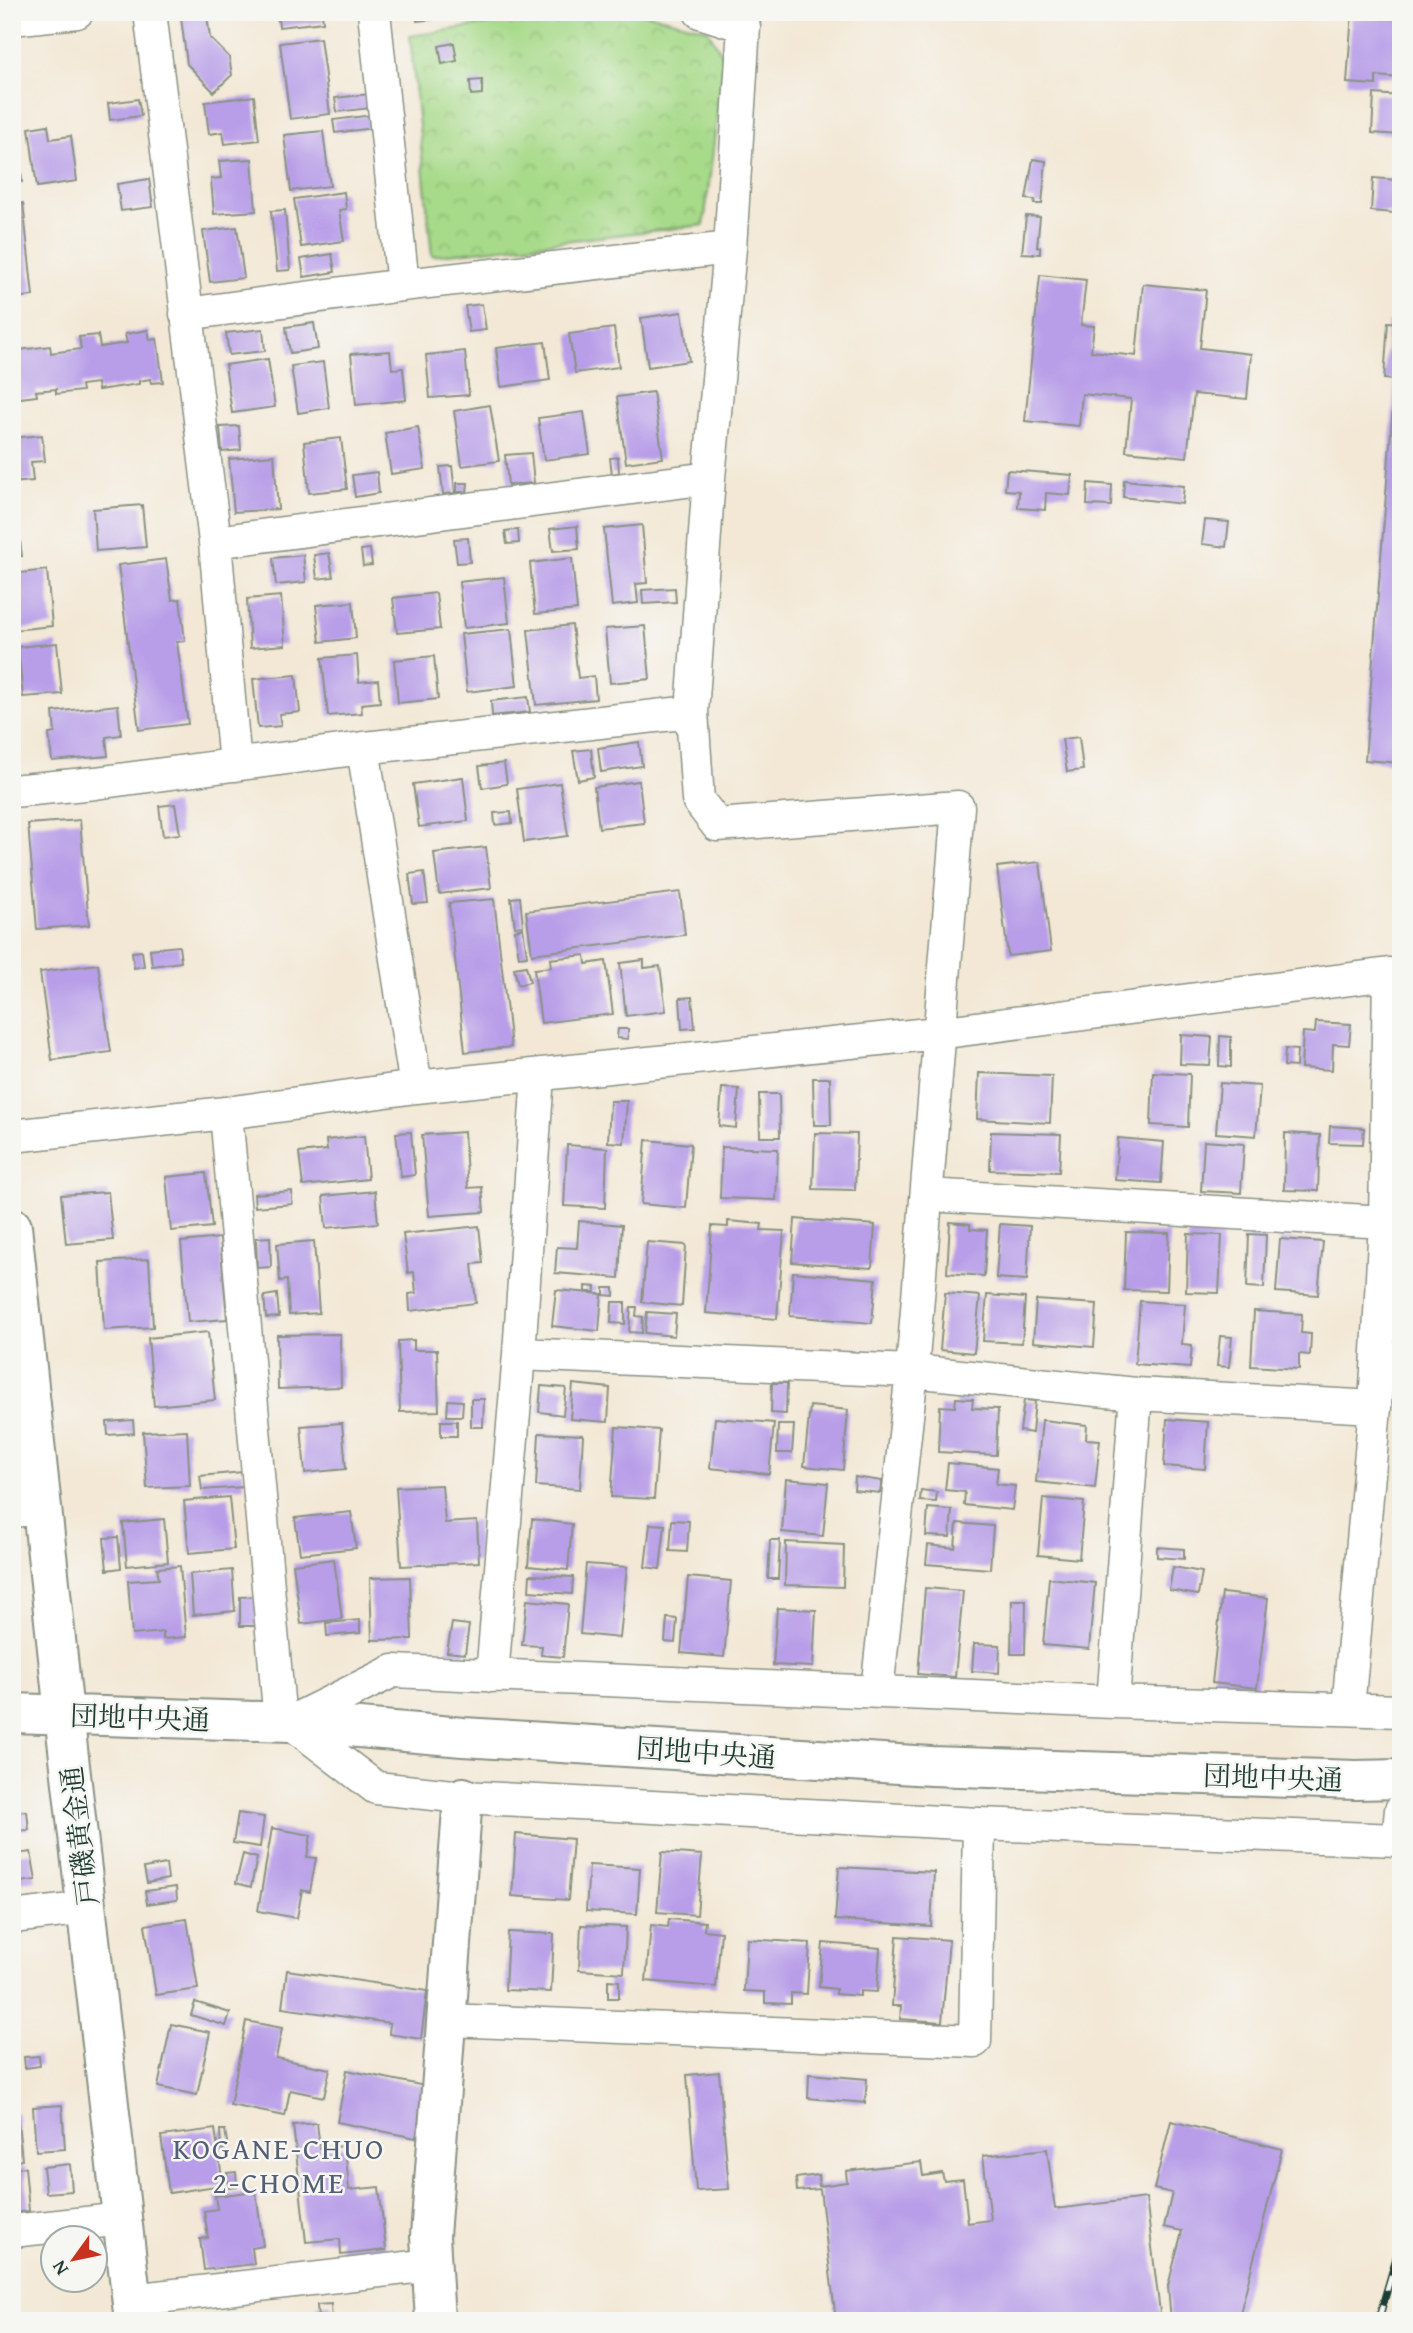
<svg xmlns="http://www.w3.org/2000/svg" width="1413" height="2333" font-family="'Gentium Book Plus','Noto Serif JP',serif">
<defs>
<pattern id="park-crowns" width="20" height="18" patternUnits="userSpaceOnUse" patternTransform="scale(1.75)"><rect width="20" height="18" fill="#a7da89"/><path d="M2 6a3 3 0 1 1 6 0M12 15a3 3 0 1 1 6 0" fill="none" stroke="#8fbc77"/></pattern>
</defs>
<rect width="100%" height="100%" fill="#f6f6f2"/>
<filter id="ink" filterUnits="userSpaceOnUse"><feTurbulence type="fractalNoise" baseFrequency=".0143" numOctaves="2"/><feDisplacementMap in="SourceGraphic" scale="14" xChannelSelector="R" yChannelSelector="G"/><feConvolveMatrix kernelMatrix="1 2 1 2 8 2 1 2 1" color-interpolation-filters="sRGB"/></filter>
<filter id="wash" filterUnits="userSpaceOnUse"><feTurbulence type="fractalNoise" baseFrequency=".00686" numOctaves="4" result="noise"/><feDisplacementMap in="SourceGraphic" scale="28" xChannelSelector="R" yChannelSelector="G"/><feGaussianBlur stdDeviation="1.57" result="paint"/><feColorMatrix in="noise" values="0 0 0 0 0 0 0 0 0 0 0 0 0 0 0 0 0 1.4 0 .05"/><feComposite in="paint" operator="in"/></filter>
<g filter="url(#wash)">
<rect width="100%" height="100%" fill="#f3e8d5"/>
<path fill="url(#park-crowns)" stroke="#638c5e" stroke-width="2" d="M565,12H640L707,29L724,57L704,225L432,256L410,36Z"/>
<g id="blocks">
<path fill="#b89ee8" d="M277,12H322L323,22L279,27Z
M416,12H461V16L417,21Z
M1352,12H1401V78L1376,76V85L1347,83Z
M207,15L210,38L229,57L232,75L214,92L187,64L181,18Z
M320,38L330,114L290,119L280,43Z
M454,43L457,61L442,64L439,46Z
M482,80V94L471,95L470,81Z
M369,94L371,108L337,112L335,98Z
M1374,94L1401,96V135L1372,133Z
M254,96L259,140L225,144L223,132L209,134L205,102Z
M138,99L141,116L110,120L108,103Z
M15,115L22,182L12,183V116Z
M372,115L374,128L335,133L333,120Z
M48,125L50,139L71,136L77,181L37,187L29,128Z
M323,131L330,186L291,191L284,135Z
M252,159L256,211L214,214L211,179L221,178L219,161Z
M1033,159L1046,161L1042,204H1034L1035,200L1026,199Z
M1373,178L1396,180L1394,213L1371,211Z
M149,179L153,207L121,211L117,184Z
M344,192L346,209L339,210L344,241L301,247L294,199Z
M23,203L33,296L12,298V204Z
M285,210L290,270L277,271L271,211Z
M1026,216L1040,217L1037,247H1040V254L1022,253Z
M237,227L244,278L210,282L203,231Z
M332,254L335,272L304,277L301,259Z
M1040,275L1086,280L1081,325L1094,326L1091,351L1136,356L1143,284L1206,290L1200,348L1251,354L1247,399L1194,394L1187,457L1126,451L1131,399L1082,394L1079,426L1025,421Z
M482,304L486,330L469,332L465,306Z
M682,312L689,361L648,367L641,318Z
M1388,322L1401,323V763L1365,760L1395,380L1384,379Z
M314,323L318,349L290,353L286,327Z
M614,328L619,367L575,373L569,334Z
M263,329L265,351L229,355L226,333Z
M148,330L150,340L157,339L163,382L151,383L150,379L139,381V384L98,390L97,383L81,385L82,391L56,394V389L36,391L37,396L12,399V351L50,346L51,353L81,349L79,337L98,335L100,347L127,343L125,334Z
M545,342L550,380L501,387L496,348Z
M390,351L392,369L403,368L406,400L356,405L351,354Z
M465,351L469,395L430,398L426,355Z
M268,359L275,407L232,413L225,365Z
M323,362L329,408L298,413L291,366Z
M653,392L663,458L626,463L617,397Z
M490,405L499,461L462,466L454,411Z
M584,412L590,454L544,460L538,418Z
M239,426L241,450L222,452L220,427Z
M418,427L425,469L391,474L385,433Z
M42,435L45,461L31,462L33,481L12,483V438Z
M341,438L347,489L309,493L304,442Z
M531,453L534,483L508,485L505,455Z
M274,455L278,509L234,512L229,459Z
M618,457L619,473L612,474L610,458Z
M452,466L455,493L443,494L440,467Z
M1007,470L1072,475L1070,495L1046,493L1045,510L1018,508L1019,491L1005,490Z
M377,472L379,493L355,497L352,475Z
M1124,480L1184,486L1182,504L1123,497Z
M457,483H468L467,492H457Z
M1088,483L1112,485L1111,506L1087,505Z
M142,505L146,547L96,551L93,509Z
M12,519H17L22,556L12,557Z
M1205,520L1229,522L1226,547L1202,544Z
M642,525L647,583L636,584L638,603L612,606L604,529Z
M577,526L579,549L553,551L550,529Z
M518,530L519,543L507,544L505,531Z
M468,538L470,562L457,563L454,539Z
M370,549L372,565L363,566L361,550Z
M329,553L333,577L317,579L314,555Z
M303,555L306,582L276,585L273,558Z
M572,558L577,610L535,614L530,563Z
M166,559L172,600L180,599L185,641L177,642L188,724L139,730L118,565Z
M47,570L52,626L14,630L12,574Z
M504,577L509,623L464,628L459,582Z
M675,588L676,602L643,604L642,590Z
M436,593L440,629L397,633L393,598Z
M281,596L285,645L250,648L247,599Z
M353,602L356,638L320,642L316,605Z
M572,625L578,678L594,676L596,699L536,705L528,630Z
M645,626L650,679L610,683L605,629Z
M511,629L517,686L467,692L461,634Z
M57,643L62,694L23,697L18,647Z
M357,655L359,682L378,680L380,702L361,704L362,713L328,716L322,658Z
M434,656L438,699L398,703L394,660Z
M296,675L300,712L279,714L281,726L258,728L253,679Z
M528,697L530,712L492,716L491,701Z
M118,705L121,735L106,737L108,756L52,761L49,734L55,733L53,712Z
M1079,737L1083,770L1067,772L1062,739Z
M639,742L642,766L601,772L598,748Z
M591,749L594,777L578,780L573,751Z
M504,763L507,784L482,788L479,766Z
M463,777L468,821L419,827L413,784Z
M639,781L644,823L599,828L594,787Z
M560,783L568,836L524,842L517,789Z
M175,804L180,834L163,836L159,806Z
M511,812L512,823L495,825L494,813Z
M80,820L89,925L37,929L28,824Z
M486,847L491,888L439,894L434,853Z
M1040,862L1051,951L1008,956L997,867Z
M424,872L428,903L413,904L409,874Z
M680,892L685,935L532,954L526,911Z
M520,897L523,926L515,927L511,898Z
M494,899L511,1047L465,1052L449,903Z
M523,928L527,956L519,957L515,930Z
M179,946L181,962L152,966L150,949Z
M142,951L144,966L134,968L132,952Z
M585,955L586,964L606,961L613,1014L541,1023L534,969L551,967L550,959Z
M644,960V968L660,966L666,1011L626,1016L620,963Z
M98,964L111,1052L52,1060L40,972Z
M526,966L530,982L518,985L514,968Z
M692,997L695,1028L682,1029L680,998Z
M1316,1022L1351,1024L1349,1045L1333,1044L1332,1070L1301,1068L1303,1032L1315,1033Z
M618,1029H628V1039L617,1038Z
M1181,1035L1212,1037L1210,1065L1180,1064Z
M1220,1036L1231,1037V1067L1219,1066Z
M1285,1049L1297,1050L1296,1067L1284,1066Z
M1153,1072L1190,1074L1188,1127L1151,1125Z
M979,1073L1052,1076L1050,1123L977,1119Z
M813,1078H830L831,1125H814Z
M1220,1083L1260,1086L1256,1136L1216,1133Z
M722,1088L739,1089L736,1128L719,1126Z
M759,1094H779L780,1137H760Z
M610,1101H627L624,1143L608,1142Z
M1330,1126L1364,1128L1363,1144L1329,1143Z
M411,1132L415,1175L401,1177L396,1133Z
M464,1132L468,1188L482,1187L484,1212L429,1216L422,1135Z
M991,1132L1061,1134L1059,1172L990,1170Z
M815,1133L857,1134L855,1190L813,1189Z
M1285,1133L1320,1135L1318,1191L1284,1190Z
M364,1136L368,1179L303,1186L299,1153L327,1150L326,1140Z
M1118,1138L1164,1142L1161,1183L1115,1180Z
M646,1140L691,1144L686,1208L641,1204Z
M1204,1141L1244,1144L1241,1193L1201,1191Z
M567,1145L607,1148L605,1208L564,1206Z
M722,1147L778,1149L776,1200L720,1198Z
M206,1173L212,1227L171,1231L166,1177Z
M292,1191V1204L255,1207L254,1194Z
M375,1191L378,1223L326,1228L323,1196Z
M108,1192L113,1240L66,1244L61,1195Z
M795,1219L875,1225L872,1268L792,1262Z
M579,1221L622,1225L619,1278L555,1273L557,1247L577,1248Z
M728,1221L762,1224L761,1230L784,1231L777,1319L706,1313L712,1226L728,1227Z
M950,1222L970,1224V1229L987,1230L984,1276L947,1273Z
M1000,1224L1030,1226L1027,1280L996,1278Z
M479,1226L483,1263L472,1264L476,1303L410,1311L409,1294L416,1293L414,1272L408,1273L403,1234Z
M1126,1232L1169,1233L1167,1291L1124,1290Z
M1188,1234L1222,1235L1219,1293L1186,1292Z
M1249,1234L1266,1235L1264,1288L1247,1287Z
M270,1237L271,1267L257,1268L256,1238Z
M220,1238L227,1319L188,1322L181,1242Z
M1280,1239L1323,1242L1318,1295L1276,1292Z
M314,1241L319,1313L289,1315L287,1280L280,1281L277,1244Z
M647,1242L686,1245L682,1306L642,1302Z
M149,1259L153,1327L104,1330L100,1262Z
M793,1272L876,1279L872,1323L790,1316Z
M586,1286L596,1287L595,1292H586Z
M604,1288H614V1296L604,1295Z
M556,1290L602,1294L599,1331L552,1326Z
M945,1293L980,1296L974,1353L940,1350Z
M277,1294L279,1317L266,1318L264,1296Z
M987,1295L1025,1298L1022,1343L983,1341Z
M1036,1300L1097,1304L1094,1347L1033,1342Z
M1140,1301L1185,1304L1182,1344L1192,1345L1190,1368L1135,1364Z
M612,1302H625V1324L611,1323Z
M631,1307H637L636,1316L643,1317L642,1333L629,1332Z
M1254,1311L1302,1314L1301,1333L1311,1334L1310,1355L1299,1354V1369L1251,1366Z
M647,1312L676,1314L674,1336L645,1333Z
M208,1332L215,1400L154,1406L148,1338Z
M340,1334L341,1387L278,1389L277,1335Z
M1220,1336L1232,1337L1229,1367L1217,1366Z
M414,1340V1350H437L439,1411L400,1412L398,1341Z
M772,1383H787L786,1414L771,1413Z
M573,1384L610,1388L608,1422L570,1419Z
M541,1386L566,1388L563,1415L539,1412Z
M956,1398L973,1399L972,1408L998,1409L996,1455L938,1452L940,1406L955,1407Z
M471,1399H484L483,1427H471Z
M448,1400L463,1401L462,1416H447Z
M1024,1400L1035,1401L1032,1433L1020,1431Z
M810,1406L848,1410L843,1470L804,1466Z
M715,1418L774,1423L769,1474L710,1468Z
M1167,1419L1208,1422L1205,1469L1164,1466Z
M133,1420L134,1433L108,1435L107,1422Z
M1042,1420L1087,1425L1086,1439L1100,1440L1095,1488L1036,1482Z
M441,1421H457V1436H441Z
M342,1423L346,1469L305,1473L301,1426Z
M778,1425H794L792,1453H777Z
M616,1427L659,1430L654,1499L611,1497Z
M187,1430L190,1486L147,1488L143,1432Z
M539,1433L583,1435L580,1489L536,1486Z
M948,1463L998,1468L996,1484L1015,1486L1012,1510L964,1505L965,1492L945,1490Z
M243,1472L244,1487L202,1490L200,1476Z
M855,1477L882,1481L880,1493L854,1490Z
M786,1479L828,1483L823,1536L782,1532Z
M442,1485L445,1523L477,1521L479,1562L401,1566L396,1487Z
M921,1490L937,1492L936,1502L920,1501Z
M229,1497L234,1549L189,1553L184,1501Z
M1043,1498L1084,1502L1079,1559L1038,1555Z
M928,1508L952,1510L950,1537L926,1536Z
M351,1512L356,1548L300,1554L295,1518Z
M164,1519L168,1562L127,1566L123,1523Z
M532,1519L572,1524L568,1570L528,1566Z
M672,1520L689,1521L687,1552L670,1551Z
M957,1523L993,1526L990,1569L926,1564L928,1545L955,1548Z
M650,1524L665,1525L660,1569L645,1567Z
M118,1537L121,1568L107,1570L104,1538Z
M770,1540H780L778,1579H768Z
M786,1542L844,1545L843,1587L785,1585Z
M1157,1547L1184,1549V1559L1157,1557Z
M334,1559L342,1619L301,1624L293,1564Z
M586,1564L627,1567L620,1638L580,1634Z
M180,1566L186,1637L163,1639V1632L132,1635L128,1581L159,1579L157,1568Z
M1173,1567L1202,1572L1198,1595L1169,1590Z
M232,1570L235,1611L193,1615L190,1574Z
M530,1575L573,1577L572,1594L529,1591Z
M410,1577L412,1639L372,1640L370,1578Z
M688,1577L731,1581L724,1657L681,1653Z
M1049,1578L1095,1583L1089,1649L1043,1645Z
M925,1588L963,1591L955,1677L918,1674Z
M1222,1593L1268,1598L1257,1688L1212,1683Z
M260,1596V1626H240V1597Z
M527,1600L568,1604L563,1657L541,1655L542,1646L522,1645Z
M1012,1600H1026L1025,1654H1011Z
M777,1608L816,1610L813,1667L773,1665Z
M667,1618L677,1619L675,1643L665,1642Z
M360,1620V1633L327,1636L326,1623Z
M452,1623L469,1625L465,1654L447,1652Z
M974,1644L1000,1645L999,1673L972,1671Z
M27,1811L29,1830L12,1831V1812Z
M238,1813L264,1817L260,1847L233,1843Z
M272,1828L311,1835L307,1857L316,1858L310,1892L302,1890L297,1918L258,1911Z
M516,1834L573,1839L568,1900L512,1896Z
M31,1852L36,1880L20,1882L16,1854Z
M662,1852L702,1855L697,1915L657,1912Z
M243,1854L257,1858L251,1887L236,1883Z
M166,1864L168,1879L147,1883L144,1868Z
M589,1865L640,1868L637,1914L586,1911Z
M839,1867L934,1872L931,1926L835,1920Z
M176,1887L177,1900L147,1904L145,1891Z
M187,1919L198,1989L156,1995L145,1925Z
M669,1919L705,1922L704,1930L721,1932L716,1987L646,1981L651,1925L668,1927Z
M581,1925L626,1927L624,1973L579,1970Z
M508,1932L554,1934L551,1992L505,1990Z
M897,1936L949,1940L942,2022L900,2019L901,2006H892Z
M747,1939L810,1943L807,1994L791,1993V2004L765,2003V1992L744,1991Z
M823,1943L880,1948L877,1992L860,1991V1996L836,1994V1989L819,1987Z
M287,1970L427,1991L421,2039L389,2034L390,2023L282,2008Z
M608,1980L619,1981V1998H608Z
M195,2002L230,2013L226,2026L191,2015Z
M246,2021L282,2028L276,2058L330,2069L324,2097L290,2090L285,2116L230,2105Z
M171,2024L210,2032L197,2095L158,2087Z
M39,2056L40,2066L25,2068L24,2057Z
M347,2070L425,2086L416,2138L337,2122Z
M719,2072L729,2189L696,2191L687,2075Z
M809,2074L867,2079L865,2103L808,2098Z
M62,2105L65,2149L36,2151L33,2107Z
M17,2112L22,2160L12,2162V2113Z
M1171,2121L1282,2149L1238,2321H1171L1168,2286L1182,2231L1164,2227L1172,2193L1154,2189Z
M317,2123L320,2148L345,2146L349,2190L379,2187L386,2250L341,2255L340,2239L306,2242L293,2125Z
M215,2129L223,2185L169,2193L161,2136Z
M220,2130H225L228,2148L221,2149Z
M1047,2149L1055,2209L1146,2198L1161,2321H836L820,2189L797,2191L796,2178L818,2175L819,2186L847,2182L846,2171L921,2162L923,2176L942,2173L944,2181L963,2179L968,2223L991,2220L983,2156Z
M70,2164L72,2191L46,2193L43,2167Z
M25,2167L29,2211L12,2213V2169Z
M236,2172L237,2187L229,2188L227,2173Z
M256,2191L263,2246L252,2248L254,2264L204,2270L200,2239L208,2238L204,2211L217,2209L215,2196Z
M331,2304L332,2321H318L317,2305Z"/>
</g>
</g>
<g filter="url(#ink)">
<use href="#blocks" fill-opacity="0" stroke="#899284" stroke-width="2"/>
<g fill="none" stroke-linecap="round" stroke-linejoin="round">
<g stroke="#899284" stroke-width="35">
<path id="minor" d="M150,12L215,542L235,765
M374,12L403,285
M700,12L744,26L730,248L709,478L692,712L698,800L717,825L958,807L912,1371L877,1691
M12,19L77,12
M186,314L403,285L730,248
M215,542L709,478
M363,748L416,1087
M12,791L95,783L363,748L692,712
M226,1113L280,1722
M12,1136L226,1113L416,1087L938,1033L1389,974L1385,1222L1375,1407L1348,1709
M927,1195L1385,1222
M519,1354L912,1371L1136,1394L1375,1407
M12,1511L43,1508
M492,1676L519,1354L538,1075
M1113,1702L1136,1394
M1401,1711L1113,1702L393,1671L290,1722L376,1788L463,1797L979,1824L1398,1840L1401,1810
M12,1917L88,1908
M446,2020L975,2041L979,1824
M12,2231L123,2219
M132,2300L431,2265"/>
</g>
<g stroke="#899284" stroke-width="42">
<path id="tertiary" d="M12,1227L64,1714L134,2321
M12,1713L290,1722L463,1737L931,1766L1356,1780L1401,1779
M435,2321L430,2236L463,1797"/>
</g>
<use href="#minor" stroke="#fff" stroke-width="32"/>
<use href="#tertiary" stroke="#fff" stroke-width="38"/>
<g stroke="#1f3d34" stroke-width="8">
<path id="rail" d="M1378,2321L1401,2242"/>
</g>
<use href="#rail" stroke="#f6f6f2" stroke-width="5" stroke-dasharray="16" stroke-linecap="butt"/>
</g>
</g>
<g text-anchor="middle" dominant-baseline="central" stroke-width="5" stroke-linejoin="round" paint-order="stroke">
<g font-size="28" fill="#1f3d34" stroke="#f6f6f2">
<text transform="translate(140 1717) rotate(2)">団地中央通</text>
<text transform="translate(706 1752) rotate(4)">団地中央通</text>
<text transform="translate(1273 1777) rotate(2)">団地中央通</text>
<text transform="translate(79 1836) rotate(-97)">戸磯黄金通</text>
</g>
<g font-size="30" letter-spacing="2" fill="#555f73" stroke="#f6f6f2">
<text x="279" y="2148">KOGANE-CHUO<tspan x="279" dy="34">2-CHOME</tspan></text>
</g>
</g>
<rect width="1413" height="2333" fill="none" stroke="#f6f6f2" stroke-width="42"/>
<g transform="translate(74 2259) rotate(237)"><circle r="33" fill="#f6f6f2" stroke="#a0aca6" stroke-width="2"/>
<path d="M0-5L12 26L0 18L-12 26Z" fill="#c8321e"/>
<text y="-10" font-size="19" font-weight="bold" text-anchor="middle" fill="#1f3d34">N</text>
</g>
</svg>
